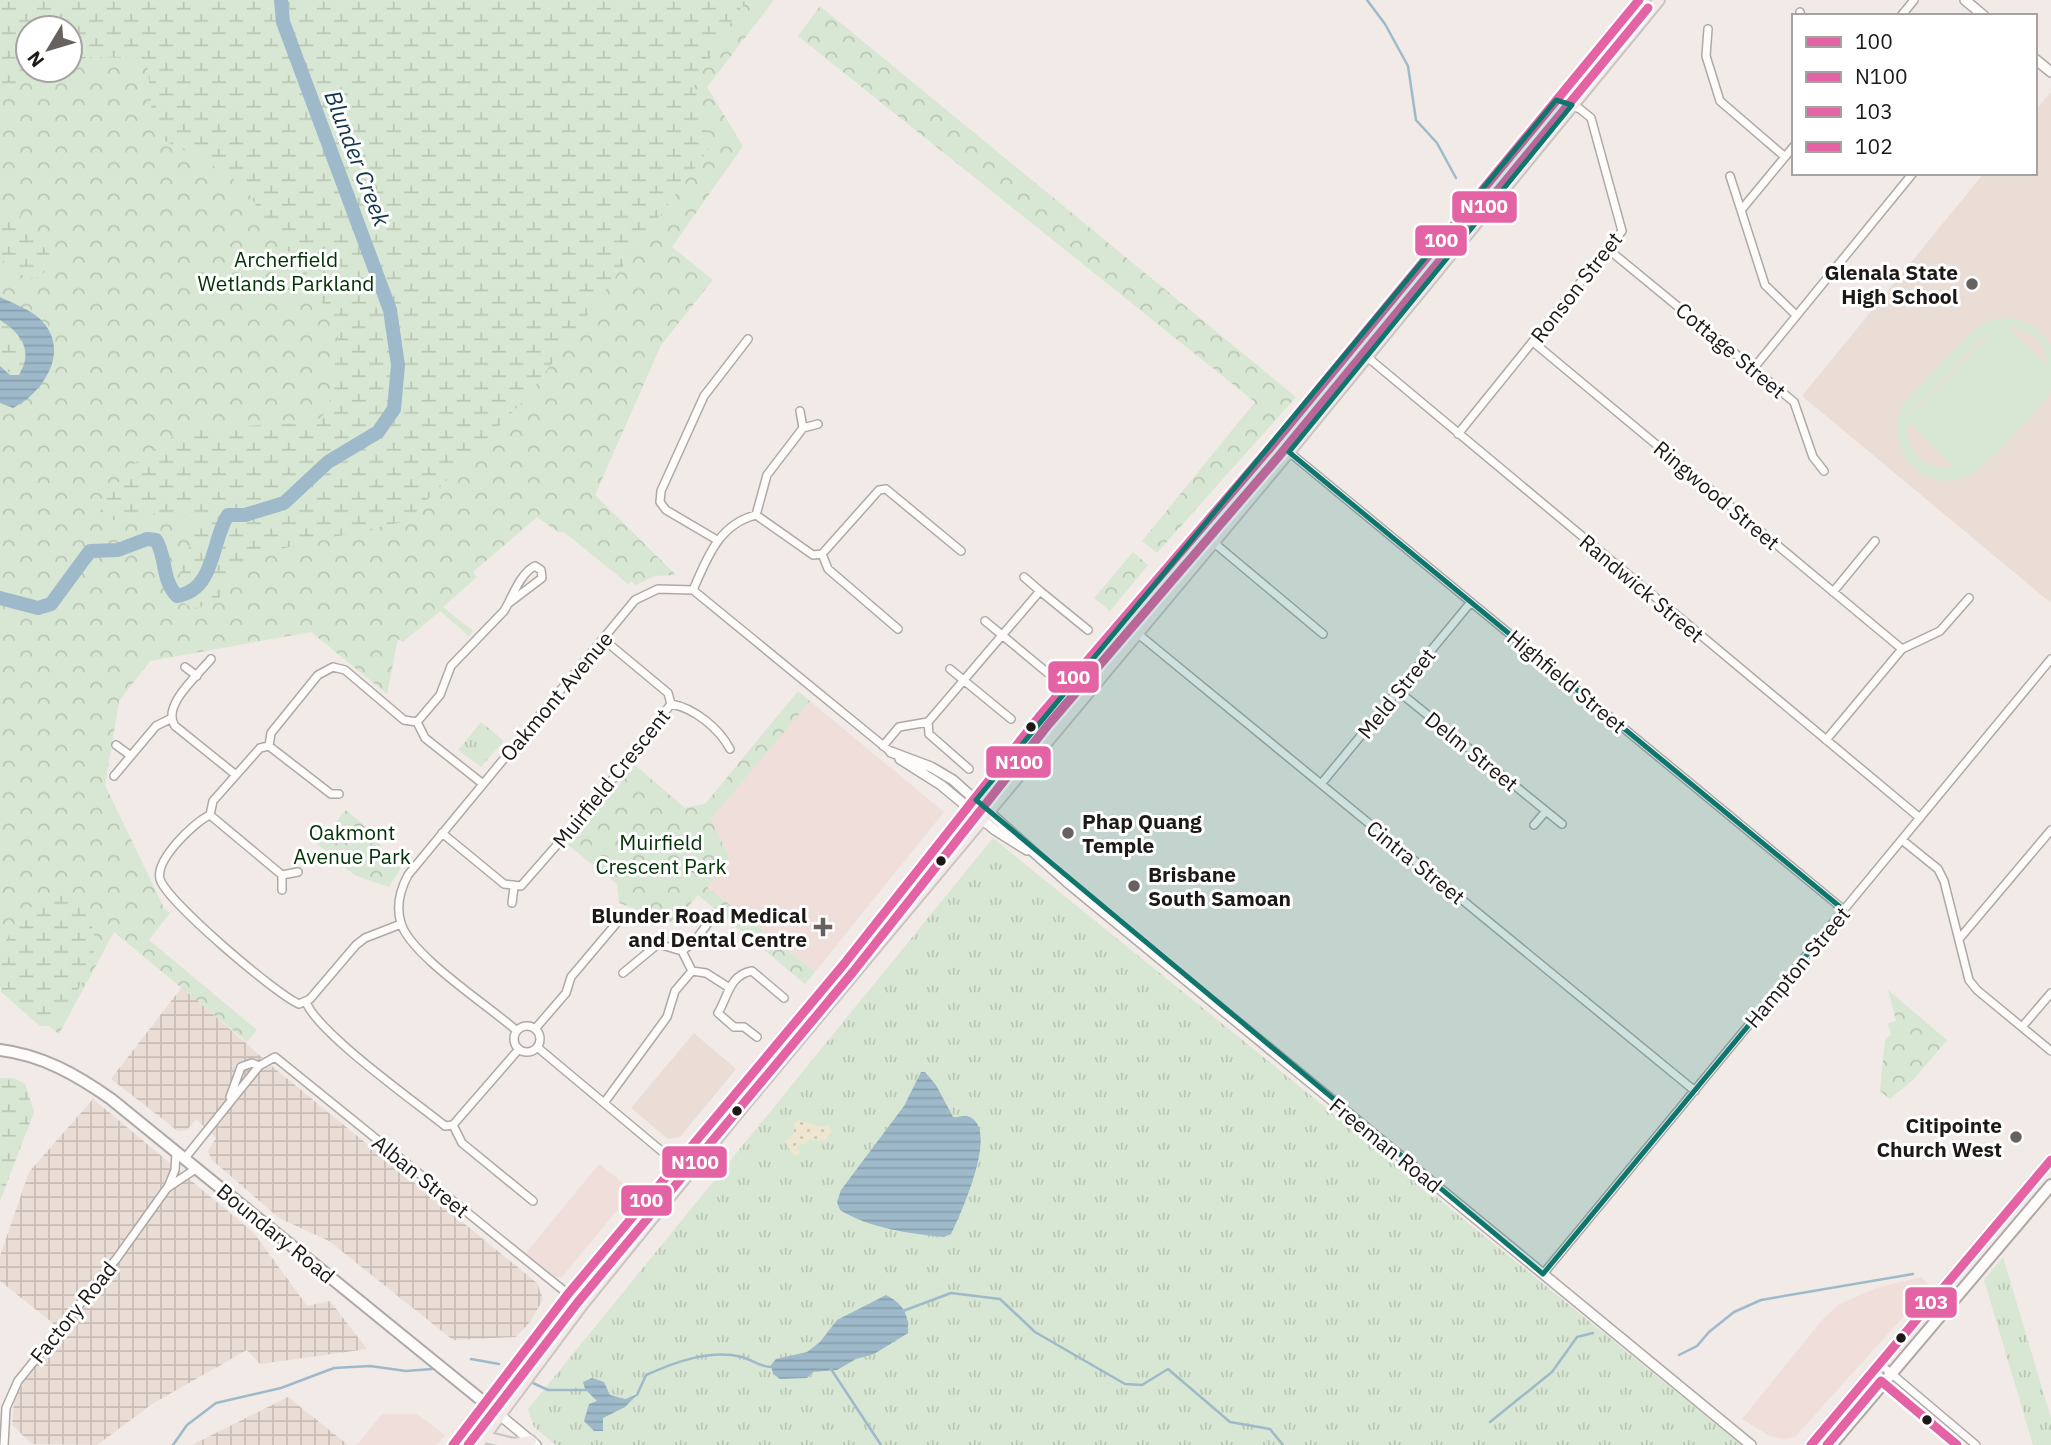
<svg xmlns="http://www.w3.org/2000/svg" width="2051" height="1445" font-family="'IBM Plex Sans',sans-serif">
<defs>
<pattern id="industrial-grid" width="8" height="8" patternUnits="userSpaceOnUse" patternTransform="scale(1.75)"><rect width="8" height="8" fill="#eaddd6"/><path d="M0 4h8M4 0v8" fill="none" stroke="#c8bdb7"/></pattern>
<pattern id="grass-tufts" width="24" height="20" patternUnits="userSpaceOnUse" patternTransform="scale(1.75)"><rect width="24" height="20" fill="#d8e7d3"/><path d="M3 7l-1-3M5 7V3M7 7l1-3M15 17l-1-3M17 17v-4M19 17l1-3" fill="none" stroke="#b9c6b4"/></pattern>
<pattern id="forest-crowns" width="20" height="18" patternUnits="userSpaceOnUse" patternTransform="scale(1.75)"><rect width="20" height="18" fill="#d8e7d3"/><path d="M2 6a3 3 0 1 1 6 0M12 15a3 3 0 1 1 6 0" fill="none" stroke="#b9c6b4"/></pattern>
<pattern id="wetland-marsh" width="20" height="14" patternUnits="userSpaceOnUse" patternTransform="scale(1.75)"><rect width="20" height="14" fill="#d8e7d3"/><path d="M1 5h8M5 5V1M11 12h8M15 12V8" fill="none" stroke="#b9c6b4"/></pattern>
<pattern id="sand-dots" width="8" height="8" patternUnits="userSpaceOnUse" patternTransform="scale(1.75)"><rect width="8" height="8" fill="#eee6d0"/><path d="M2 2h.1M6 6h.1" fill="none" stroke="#ccc5b2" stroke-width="1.8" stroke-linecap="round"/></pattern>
<pattern id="water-rules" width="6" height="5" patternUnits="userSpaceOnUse" patternTransform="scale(1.75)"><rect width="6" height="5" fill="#9ebaca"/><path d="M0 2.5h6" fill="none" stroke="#889fad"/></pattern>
</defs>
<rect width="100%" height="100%" fill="#f1eae7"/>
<path fill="#f0deda" d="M810,701L944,812L815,972L707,887L730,859L710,819Z
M599,1164L633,1191L562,1277H555L526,1253Z
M1921,1277L1931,1286L1795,1437L1783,1439L1770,1436L1742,1419L1823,1319L1838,1305L1876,1288Z
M382,1414H417L445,1435L437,1445H357Z"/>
<path fill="url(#industrial-grid)" d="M182,987L274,1068L537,1283L543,1299L531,1321L516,1337L453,1340L329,1241L279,1218L212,1160L208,1151L216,1138L196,1119L187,1130L178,1131L111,1079Z
M93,1099L254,1233L307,1306L330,1301L367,1349L260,1364L247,1350L152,1404L97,1445L32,1444L12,1425L14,1401L25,1379L64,1332L0,1281V1256L29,1172Z
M288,1397L348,1445H193L194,1444Z"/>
<path fill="#eaddd6" d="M2051,92V603L1802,396L1984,173H2035V111Z
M694,1033L736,1069L680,1137L668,1139L631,1108Z"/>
<path fill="url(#grass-tufts)" d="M481,722L504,741L481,767L458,750Z
M993,838L1742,1445H556L534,1427L528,1409Z
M2003,1257L2051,1418V1445H2033L1984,1280Z"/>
<path fill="url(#forest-crowns)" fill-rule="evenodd" d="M0,0H774L707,87L743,146L672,247L713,280L661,345L595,495L676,575L654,576L636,585L631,581L628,584L564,532H558L537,517L473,572L477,577L443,607L473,631L469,636L440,611L403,642L398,639L387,694L311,632L150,661L119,701L105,785L164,908L170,913L149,940L257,1030L247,1042L114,932L59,1034L0,987ZM28,28H70V70H28Z
M820,6L1296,397L1157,553L1142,541L1255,402L798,36Z
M1133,552L1148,565L1110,611L1094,598Z
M798,691L810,701L711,819L730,859L707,887L815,972L805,984L698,895L674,923L619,903L617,884L568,845L635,765L685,808L705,804Z
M346,810L377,836L383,853L401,868L389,887L354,875L317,844Z
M1888,990L1947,1040L1913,1080L1890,1099L1880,1091L1885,1040L1891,1034L1888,1023L1896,1021Z"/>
<path fill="url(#wetland-marsh)" d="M0,0H749L737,12L694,86L711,146L528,396L407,521L271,551L240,562L219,598L196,609L185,604C176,573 180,571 191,542C209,494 120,520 99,523L101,505L131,466L172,437L207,428L305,423L321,418L329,407L338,342L337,331L306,271L275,236L244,186L206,161L161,139L153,127L148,69L141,58L91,57L70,61V28H28V70H50L0,91Z
M19,215L53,259L51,267L36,279C0,271 0,261 0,225Z
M0,320L23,338L24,366L14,376L0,366Z
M65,888C120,936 90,983 47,1026H40L1,992C0,982 0,969 0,959C3,934 40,889 65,888Z
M0,1078H14L25,1084L34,1112L0,1201Z"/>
<path fill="url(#sand-dots)" d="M799,1120L821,1127L828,1125L832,1131L824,1141L808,1139L806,1144H800L797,1146L800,1154L794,1156L785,1142L794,1133V1124Z"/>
<path fill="#d8e7d3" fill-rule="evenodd" d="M2012,318L2035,327L2051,345V392C2040,409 1984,469 1967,476C1921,497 1881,445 1904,402L1974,329L1988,321ZM2012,327C2032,331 2045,344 2047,365L2009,328ZM1994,330L1911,415H1910L1978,341ZM1908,422L1953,467C1926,472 1903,449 1908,422Z"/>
<path fill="url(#water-rules)" d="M0,297C12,303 29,309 39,318C72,348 45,392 13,408L0,403V366L10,375H19C34,351 21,333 0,320Z
M921,1072H925L936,1085L953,1117C960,1118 966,1113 973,1119C996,1136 961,1213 951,1234L944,1237C911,1234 869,1228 840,1210L837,1202L841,1190L904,1106Z
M886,1295C903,1304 909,1313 908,1333L874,1354L856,1359L837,1370L813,1372L807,1378L780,1379L773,1374L771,1365L776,1359L807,1352L820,1342L837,1320Z
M592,1378L604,1382L610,1395L625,1399L638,1394L625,1407L603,1418V1431H594L584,1421L589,1404L597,1401L585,1389L583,1382Z"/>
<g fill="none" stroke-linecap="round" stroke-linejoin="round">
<path stroke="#9ebaca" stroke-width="2.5" d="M1367,0L1385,24L1408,66L1416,120L1437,143L1456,178
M903,1311L951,1293L1000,1299L1035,1332L1125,1384L1142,1385L1168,1369L1230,1422L1270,1429L1283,1445
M1679,1355L1697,1346L1709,1332L1734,1312L1761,1300L1913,1274
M471,1359L499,1364
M831,1369L881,1445
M533,1383L548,1390H587
M637,1395L646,1375C675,1362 710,1349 742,1357C753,1360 761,1368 773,1367
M1490,1422L1552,1372L1577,1337L1593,1333
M173,1445L187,1425L216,1403L281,1388L334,1368L370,1366L406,1371L432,1369"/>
<path stroke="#9ebaca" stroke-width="14" d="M0,598L38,608L51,604L90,551L118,550L147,539L156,540C167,558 161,579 177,596C216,590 211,540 228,515H245L284,503L328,462L378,432L394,409L398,365L390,310L283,22L281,0"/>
<g stroke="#aea9a7" stroke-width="10">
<path id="minor" d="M1800,12L1801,16
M1901,16L1914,0
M1708,29L1706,56L1720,101L1785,157
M1730,176L1765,285L1796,315
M1742,209L1794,146
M1609,250L1794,402L1813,457L1824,471
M1533,342L1902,649
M1366,356L1920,818
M1753,369L1913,173
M803,428L818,424
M1458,434L1622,231L1591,118L1580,109L1556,100
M1289,452L1844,910
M756,515L767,475L803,428L800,411
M717,540L666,510L660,502L661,491L704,396L748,339
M1213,542L1323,634
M822,554L828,569L898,629
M1024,577L1040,591
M693,590C707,558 719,524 756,515L813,555L822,554L879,490L886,489L961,551
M1833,592L1875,541
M985,621L1049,674
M1137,633L1695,1091
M211,659C198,675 161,706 175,726L236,775
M185,667L197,676
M950,669L1011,719
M1398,691L1562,824
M671,704C694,708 719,728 730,749
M417,722L440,695L451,666L504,611C512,598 520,573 535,566L541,570L542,578L509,603
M1826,740L1902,649L1940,631L1969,598
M116,745L131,756
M269,746L331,794H339
M883,746L899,727L928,722
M969,769L929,734L928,722L1040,591L1088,630
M114,776L156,726L170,719
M1321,784L1471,602
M210,815L282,875
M1534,825L1546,811
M442,833L504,884L521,886L598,798L671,704L668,693L603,639
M1902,840L1938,869L1944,881L1969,980L1977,990L2051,1051
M282,890V875L298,872
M512,903L514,887
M401,924L365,938L356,945L310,999L299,1004C277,995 166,901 160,879C155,860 194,822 210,815L213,801L260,748L269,746L271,733L318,675L333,667L345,670L404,720L417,722L425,738L483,784
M1959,939L2051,830
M682,951L692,971L706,973L728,987
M623,973L658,944L682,951L694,942L714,915
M306,1002C318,1033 414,1101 445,1126L453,1125
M514 1039a13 13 0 1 1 26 0a13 13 0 1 1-26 0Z
M2022,1027L2051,993
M535,1029L566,993L571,977L620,919
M517,1031C489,1006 410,955 401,923C396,907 400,890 408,875L635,600L658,589L693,590L891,752
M757,1037L744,1027H734L718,1013C728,997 729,975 752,971L784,998
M537,1047L689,1174
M230,1097L241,1067L252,1063L259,1066
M604,1103L667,1017L675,991L692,971
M453,1125L462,1143L533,1201
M453,1125L519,1049
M185,1158L259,1066L275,1057L568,1294
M168,1187L175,1170L176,1152
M1543,1274L2051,659
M1880,1364L1976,1445
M4,1445L6,1408L18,1381L117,1258L167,1188L197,1168"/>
</g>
<g stroke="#aea9a7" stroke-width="12">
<path id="tertiary" d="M1965,0L1984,16
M2035,59L2051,72
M891,752L931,767L953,780L1067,882L1751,1445
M900,759L941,785L995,830L1027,850
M501,1416L536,1445"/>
</g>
<g stroke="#aea9a7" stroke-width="14">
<path id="secondary" d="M0,1050C42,1055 77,1075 111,1099L501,1416
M1811,1445L2051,1160
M1831,1445L2051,1185"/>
</g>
<g stroke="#c9c5c3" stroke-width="14">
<path id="primary" d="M485,1437L514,1444L531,1441
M453,1445L568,1294L844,964L1039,717L1270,448L1639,0
M478,1445L582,1305L736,1115L1289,452L1659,0"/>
</g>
<use href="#minor" stroke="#fdfcfb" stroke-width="7"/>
<use href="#tertiary" stroke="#fdfcfb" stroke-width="9"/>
<use href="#secondary" stroke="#fdfcfb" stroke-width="10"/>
<use href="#primary" stroke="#f2e8e7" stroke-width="10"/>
<g stroke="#fff" stroke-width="14">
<path id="bus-1" d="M453,1445L568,1294L844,964L1039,717L1270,448L1639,0"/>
</g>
<g stroke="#fff" stroke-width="14">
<path id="bus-2" d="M468,1445L578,1302L853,972L1048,725L1279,456L1648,8"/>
</g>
<g stroke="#fff" stroke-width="14">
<path id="bus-3" d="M1811,1445L2051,1160"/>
</g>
<g stroke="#fff" stroke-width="14">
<path id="bus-4" d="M1827,1445L1881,1381L1957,1445"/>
</g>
<use href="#bus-1" stroke="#e463a4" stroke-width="9"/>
<use href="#bus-2" stroke="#e463a4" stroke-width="9"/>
<use href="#bus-3" stroke="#e463a4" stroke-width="9"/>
<use href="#bus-4" stroke="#e463a4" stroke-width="9"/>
</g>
<path fill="#0f766e" fill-opacity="0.2" stroke="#0f766e" stroke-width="5" stroke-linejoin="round" d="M1556,100L1572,105L1289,452L1844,910L1543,1274L976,800Z"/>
<g fill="#676260" stroke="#fff" stroke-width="2.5">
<circle cx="1972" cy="284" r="7"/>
<circle cx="1068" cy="833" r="7"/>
<circle cx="1134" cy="886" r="7"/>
<path d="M819.5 916.5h7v7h7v7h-7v7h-7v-7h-7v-7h7z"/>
<circle cx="2016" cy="1137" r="7"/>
</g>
<g fill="#1d1917" stroke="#fff" stroke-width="2.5">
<circle cx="1031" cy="727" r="6"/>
<circle cx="941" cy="861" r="6"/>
<circle cx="737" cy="1111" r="6"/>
<circle cx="1901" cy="1338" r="6"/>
<circle cx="1927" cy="1420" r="6"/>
</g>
<g text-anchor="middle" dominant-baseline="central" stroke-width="6" stroke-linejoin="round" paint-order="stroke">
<g font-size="21" fill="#023306" stroke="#fff">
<text x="286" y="259">Archerfield<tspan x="286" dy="24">Wetlands Parkland</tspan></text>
<text x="352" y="832">Oakmont<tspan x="352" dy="24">Avenue Park</tspan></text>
<text x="661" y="842">Muirfield<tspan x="661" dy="24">Crescent Park</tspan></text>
</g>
<g font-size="21" font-weight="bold" fill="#1d1917" stroke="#fff" text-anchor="end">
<text x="1958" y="272">Glenala State<tspan x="1958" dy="24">High School</tspan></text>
<text x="1082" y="821" text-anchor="start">Phap Quang<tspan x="1082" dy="24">Temple</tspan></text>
<text x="1148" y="874" text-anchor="start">Brisbane<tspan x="1148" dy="24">South Samoan</tspan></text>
<text x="807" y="915">Blunder Road Medical<tspan x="807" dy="24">and Dental Centre</tspan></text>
<text x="2002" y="1125">Citipointe<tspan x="2002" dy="24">Church West</tspan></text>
</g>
<g font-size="21" fill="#1d1917" stroke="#fff">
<text transform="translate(1576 287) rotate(-52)">Ronson Street</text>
<text transform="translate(1731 350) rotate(40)">Cottage Street</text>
<text transform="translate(1717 495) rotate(40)">Ringwood Street</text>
<text transform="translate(1642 588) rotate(40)">Randwick Street</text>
<text transform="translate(1567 681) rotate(40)">Highfield Street</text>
<text transform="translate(1396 693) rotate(-51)">Meld Street</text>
<text transform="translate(556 696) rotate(-50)">Oakmont Avenue</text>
<text transform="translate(1472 751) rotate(39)">Delm Street</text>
<text transform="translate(611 778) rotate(-51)">Muirfield Crescent</text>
<text transform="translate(1416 862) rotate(39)">Cintra Street</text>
<text transform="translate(1797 967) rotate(-50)">Hampton Street</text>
<text transform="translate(1386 1145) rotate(39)">Freeman Road</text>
<text transform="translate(421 1176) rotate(39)">Alban Street</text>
<text transform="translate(276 1233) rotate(39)">Boundary Road</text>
<text transform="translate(73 1312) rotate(-51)">Factory Road</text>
</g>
<g font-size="23" font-style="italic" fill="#123749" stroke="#fff">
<text transform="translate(358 158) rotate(69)">Blunder Creek</text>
</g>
</g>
<g stroke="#fff" stroke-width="2.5">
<rect x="1451" y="190" width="67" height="34" rx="7" fill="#e463a4"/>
<rect x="1414" y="224" width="54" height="33" rx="7" fill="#e463a4"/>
<rect x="1047" y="660" width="53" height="34" rx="7" fill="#e463a4"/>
<rect x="985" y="745" width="67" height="34" rx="7" fill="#e463a4"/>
<rect x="661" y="1145" width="67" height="34" rx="7" fill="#e463a4"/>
<rect x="620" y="1184" width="53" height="33" rx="7" fill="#e463a4"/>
<rect x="1904" y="1286" width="54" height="33" rx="7" fill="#e463a4"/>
</g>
<g font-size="19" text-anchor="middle" font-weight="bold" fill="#fff">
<text x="1484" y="213">N100</text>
<text x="1441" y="247">100</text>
<text x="1073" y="684">100</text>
<text x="1019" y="769">N100</text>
<text x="695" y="1169">N100</text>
<text x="646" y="1207">100</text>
<text x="1931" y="1309">103</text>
</g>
<rect x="1792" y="14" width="245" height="161" fill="#ffffff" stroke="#a5a3a2" stroke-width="2"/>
<rect x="1806" y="37" width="35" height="10" fill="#e463a4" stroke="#a5a3a2" stroke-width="2"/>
<text x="1855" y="49" font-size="21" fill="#1d1917">100</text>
<rect x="1806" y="72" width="35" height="10" fill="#e463a4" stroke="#a5a3a2" stroke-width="2"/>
<text x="1855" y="84" font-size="21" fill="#1d1917">N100</text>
<rect x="1806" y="107" width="35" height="10" fill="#e463a4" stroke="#a5a3a2" stroke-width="2"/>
<text x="1855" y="119" font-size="21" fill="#1d1917">103</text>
<rect x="1806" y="142" width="35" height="10" fill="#e463a4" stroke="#a5a3a2" stroke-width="2"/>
<text x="1855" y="154" font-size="21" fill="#1d1917">102</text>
<g transform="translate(49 49) rotate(232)"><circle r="33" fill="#ffffff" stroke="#a5a3a2" stroke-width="2"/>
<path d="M0-5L12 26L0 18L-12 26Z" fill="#676260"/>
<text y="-10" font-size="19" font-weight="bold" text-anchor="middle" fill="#1d1917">N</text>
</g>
</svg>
